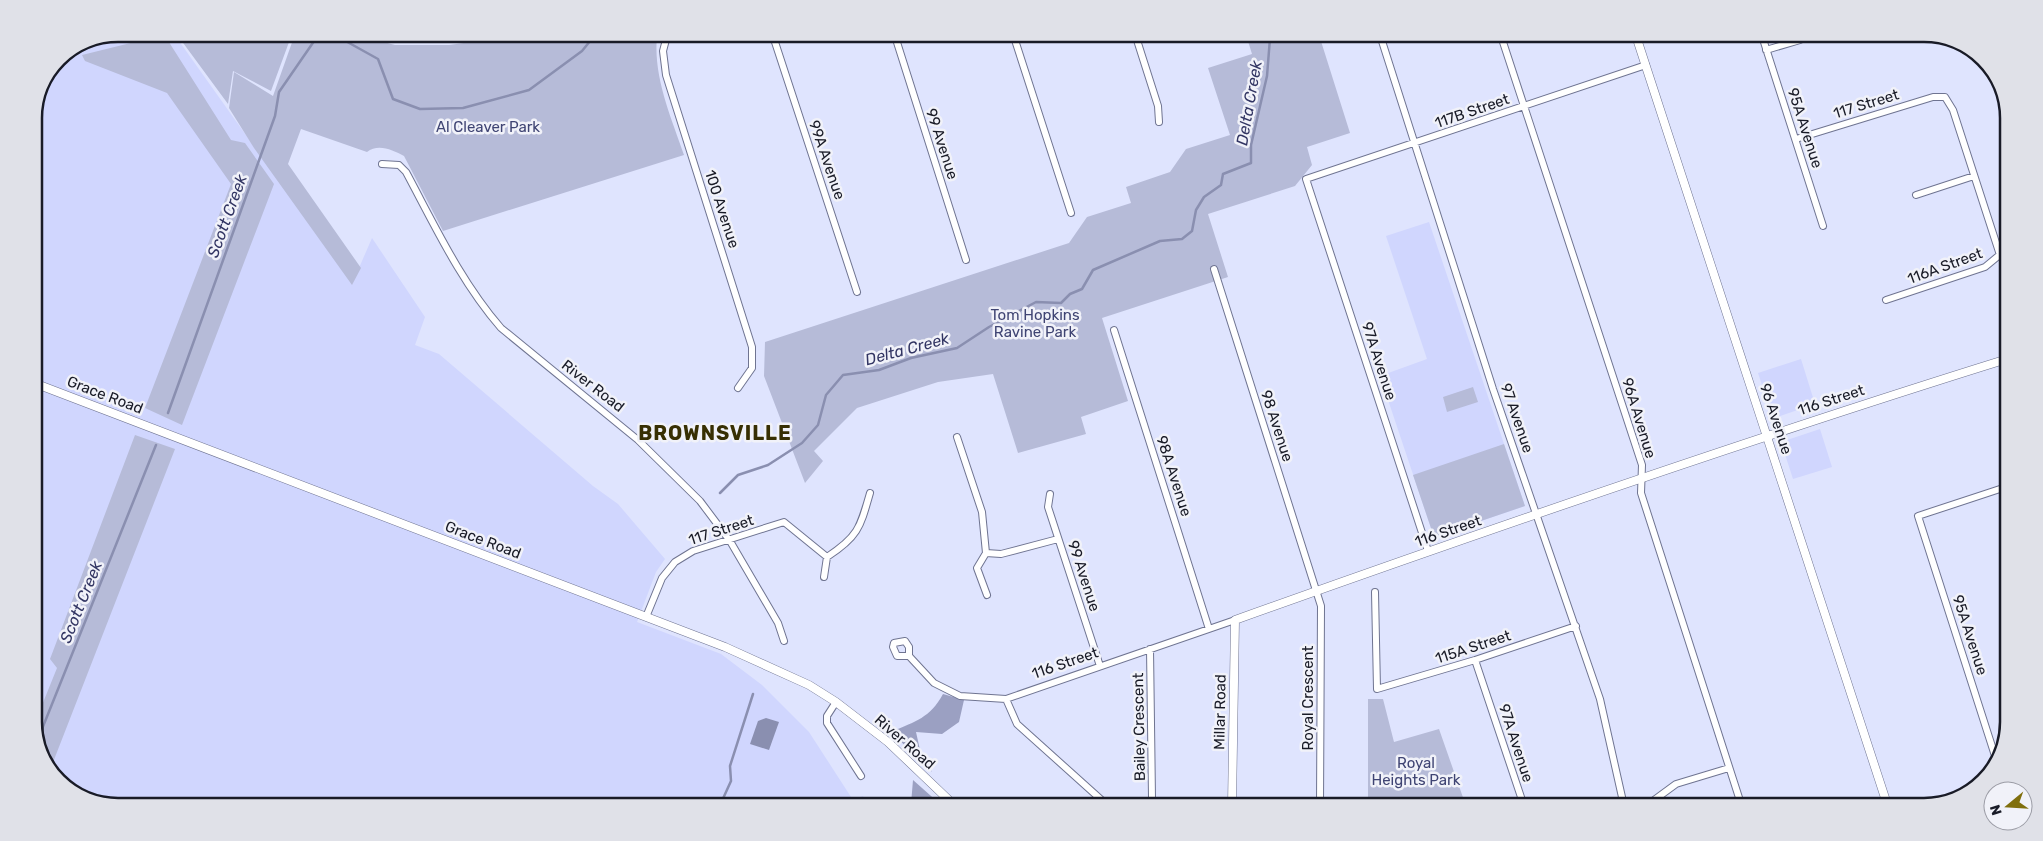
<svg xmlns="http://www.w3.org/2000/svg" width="2043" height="841" font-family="Rubik,sans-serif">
<rect width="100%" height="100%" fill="#dfe4fe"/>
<path fill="#d0d6fe" d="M118,34H174L352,284L372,238L425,317L415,345L439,354L593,486L618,504L665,559L656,572L637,622L721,654L762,685L809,732L853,800L863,796L867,804L86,801L51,774L34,729V113L59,58L86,40Z
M1429,222L1525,506L1434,537L1380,376L1427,359L1386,236Z
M1801,359L1815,404L1777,417L1772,415L1758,373Z
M1820,429L1832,467L1793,479L1781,442Z"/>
<path fill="#b6bbd8" d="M179,34H292L271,91L233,71L228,104L178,36Z
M295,34L357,35L395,45H449L478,41L496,35L657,36C653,77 671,117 684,155L443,231L404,156C393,150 378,143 367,152L301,129L288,164L361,268L352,285L254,148L229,108L234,72L273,96Z
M159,36L167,39L231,140L245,143L274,184L182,425L145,408L231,184L167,93L85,61L82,55Z
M1247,38H1320L1350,133L1307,147L1312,165L1295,186L1208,214L1228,277L1102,318L1128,401L1081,417L1086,434L1018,453L993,374L938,382L857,408L814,451L823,461L805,483L764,376L765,342L1069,243L1087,217L1131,203L1126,187L1170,172L1186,149L1230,135L1208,68L1252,54Z
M1473,387L1478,402L1447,412L1443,397Z
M135,435L175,449L50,770L34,725L57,668L50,659Z
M1504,444L1525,506L1434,537L1413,475Z
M1368,699H1383L1394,742L1439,729L1466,806L1368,805Z"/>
<path fill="#9ba0c2" d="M943,694L964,700L959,722L942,734L916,732L920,750L932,772L891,732C916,721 930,718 943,694Z
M913,780L940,804H911Z"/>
<path fill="#8a8fb0" d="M766,718L779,722L769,750L750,744L758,721Z"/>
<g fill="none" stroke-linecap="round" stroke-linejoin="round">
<path stroke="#8a8fb0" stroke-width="2.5" d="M333,34L378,59L393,99L420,109L463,108L529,90L582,51L595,35
M168,413L275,116L279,92L319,34
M720,493L738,475L768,465L802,443L818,425L826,395L843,375L879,370L911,358L957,348L989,327L1036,302L1061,303L1070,294L1082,289L1093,270L1160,241L1182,239L1192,231L1196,210L1204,197L1221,185L1223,174L1251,163V145L1267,76L1270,38
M38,739L156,445
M721,803L731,781L730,766L753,694"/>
<g stroke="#6f7491" stroke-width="8">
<path id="minor" d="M667,36L663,51L666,75L752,347V368L738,388
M773,36L857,292
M895,36L966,260
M1014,37L1071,213
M1136,37L1158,106L1159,122
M1381,38L1493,389L1600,699L1624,806
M1502,39L1642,465L1641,493L1742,807
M1763,39L1823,226
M1766,50L1800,40
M1796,139L1933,97H1945L1953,110L2000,255
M382,164L399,165L406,172C435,226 461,282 501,328L638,440L700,501L730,541L778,623L784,641
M1916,195L1974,176
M1214,269L1321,606L1320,805
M1886,300L1985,267L2008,248
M1114,330L1209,629
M957,437L982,512L986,553
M1050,494L1048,507L1100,666
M1428,551L1306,179L1646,65
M824,577L827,557
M1375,592L1377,689L1475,660L1576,626
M987,595L977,568L986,553L1001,554L1058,539
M646,617L662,578L675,562L693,551L784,522L827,557C858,537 860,528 870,493
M1150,649L1152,798L1150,805
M909,656H897L893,647L894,643L905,641L909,647V656L934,683L960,696L1006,699L1235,620
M1475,660L1524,806
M1006,699L1017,724L1106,804
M836,702L827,716V723L861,776
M1997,762L1918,516L2006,487
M1646,806L1676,784L1729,768"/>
</g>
<g stroke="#6f7491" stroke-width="9">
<path id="tertiary" d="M1637,39L1888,807
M34,383L725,647L809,685L836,702L888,742L953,804
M1232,805L1235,620C1490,529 1747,440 2007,359"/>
</g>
<g stroke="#fff" stroke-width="12">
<path id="motorway" d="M83,798L92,801"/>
</g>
<use href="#minor" stroke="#fff" stroke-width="6"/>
<use href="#tertiary" stroke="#fff" stroke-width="8"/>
<use href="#motorway" stroke="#a1aaf3" stroke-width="11"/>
</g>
<g text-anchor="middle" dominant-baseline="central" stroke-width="5" stroke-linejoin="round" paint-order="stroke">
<g font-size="15" fill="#191b27" stroke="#f1f2f9">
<text transform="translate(1866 104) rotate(-17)">117 Street</text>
<text transform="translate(1472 111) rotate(-19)">117B Street</text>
<text transform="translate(1805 128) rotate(72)">95A Avenue</text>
<text transform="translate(942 144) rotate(72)">99 Avenue</text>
<text transform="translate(827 160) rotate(71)">99A Avenue</text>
<text transform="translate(722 209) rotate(72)">100 Avenue</text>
<text transform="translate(1945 266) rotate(-20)">116A Street</text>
<text transform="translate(1379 361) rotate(72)">97A Avenue</text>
<text transform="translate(593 386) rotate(38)">River Road</text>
<text transform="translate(105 395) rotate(21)">Grace Road</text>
<text transform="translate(1831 400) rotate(-18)">116 Street</text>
<text transform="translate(1517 418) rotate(71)">97 Avenue</text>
<text transform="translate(1639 418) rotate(73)">96A Avenue</text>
<text transform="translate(1776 419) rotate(72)">96 Avenue</text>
<text transform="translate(1277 426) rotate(72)">98 Avenue</text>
<text transform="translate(1174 476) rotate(72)">98A Avenue</text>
<text transform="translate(721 530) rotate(-18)">117 Street</text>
<text transform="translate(1448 531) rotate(-19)">116 Street</text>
<text transform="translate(483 540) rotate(21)">Grace Road</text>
<text transform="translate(1084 576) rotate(72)">99 Avenue</text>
<text transform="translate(1970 635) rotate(72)">95A Avenue</text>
<text transform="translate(1473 647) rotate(-18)">115A Street</text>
<text transform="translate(1065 663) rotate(-19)">116 Street</text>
<text transform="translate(1308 698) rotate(-90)">Royal Crescent</text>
<text transform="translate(1220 712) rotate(-89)">Millar Road</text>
<text transform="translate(1139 727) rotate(-91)">Bailey Crescent</text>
<text transform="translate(905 742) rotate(41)">River Road</text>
<text transform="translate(1516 743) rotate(72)">97A Avenue</text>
</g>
<g font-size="15" fill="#3f4473" stroke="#f1f2f9">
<text x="488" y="127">Al Cleaver Park</text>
<text x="1035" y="315">Tom Hopkins<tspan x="1035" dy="17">Ravine Park</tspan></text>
<text x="1416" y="763">Royal<tspan x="1416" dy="17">Heights Park</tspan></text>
</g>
<g font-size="16" font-style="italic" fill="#323563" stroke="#f1f2f9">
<text transform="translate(1249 103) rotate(-80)">Delta Creek</text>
<text transform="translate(227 216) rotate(-70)">Scott Creek</text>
<text transform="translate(907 349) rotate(-15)">Delta Creek</text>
<text transform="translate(81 602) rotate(-68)">Scott Creek</text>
</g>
<g font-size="20" font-weight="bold" letter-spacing="1" fill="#372f03" stroke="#f1f2f9">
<text x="715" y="433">BROWNSVILLE</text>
</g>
</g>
<path d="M0 0H2043V841H0ZM118 42H1924A76 76 0 0 1 2000 118V722A76 76 0 0 1 1924 798H118A76 76 0 0 1 42 722V118A76 76 0 0 1 118 42Z" fill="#e0e1e8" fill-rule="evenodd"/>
<path fill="none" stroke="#191b27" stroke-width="2.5" d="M118 42H1924A76 76 0 0 1 2000 118V722A76 76 0 0 1 1924 798H118A76 76 0 0 1 42 722V118A76 76 0 0 1 118 42Z"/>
<g transform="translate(2008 806) rotate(252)"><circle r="24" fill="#f1f2f9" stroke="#9b9ca5"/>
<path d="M0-4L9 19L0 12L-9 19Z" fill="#806f0d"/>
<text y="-8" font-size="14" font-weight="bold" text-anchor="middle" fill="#191b27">N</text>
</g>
</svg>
